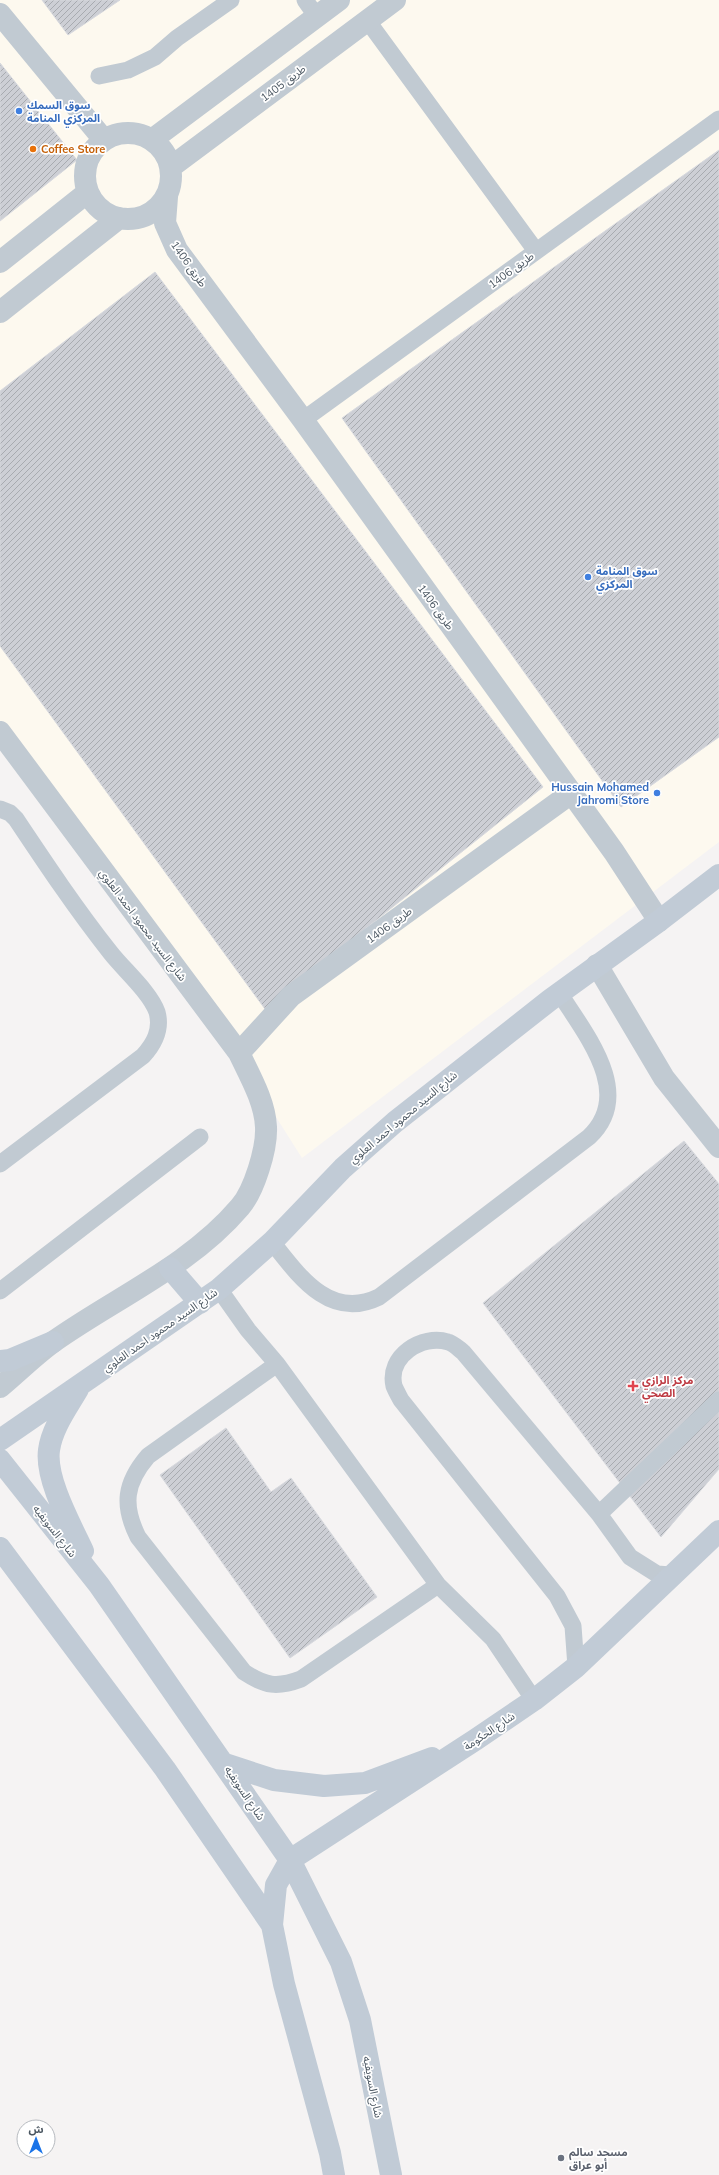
<svg xmlns="http://www.w3.org/2000/svg" width="719" height="2175" font-family="Mulish,'Noto Sans Arabic',sans-serif">
<defs>
<pattern id="building-hatch" width="6" height="6" patternUnits="userSpaceOnUse"><rect width="6" height="6" fill="#cdcfd5"/><path d="M-1 1l2-2M0 6l6-6M5 7l2-2" fill="none" stroke="#a8abb0"/></pattern>
</defs>
<rect width="100%" height="100%" fill="#f5f3f3"/>
<path fill="#fdf9ef" d="M0,0H719V842L302,1158L236,1054L0,743Z"/>
<path fill="url(#building-hatch)" stroke="#d7d9de" d="M42,0H120L68,35Z
M0,63L77,160L0,221Z
M719,150V737L621,807L342,418Z
M155,272L543,787L265,1009L0,646V391Z
M684,1141L719,1184V1469L661,1537L483,1303Z
M226,1428L271,1492L291,1478L377,1597L290,1658L160,1475Z"/>
<g fill="none" stroke-linecap="round" stroke-linejoin="round">
<path stroke="#c1cad2" stroke-width="17" d="M305,0L317,17
M367,20L536,251
M99,76L128,70L155,57L177,38L231,0
M303,420L719,119
M0,809L10,813L16,819C46,864 76,909 110,952C123,969 150,992 157,1012C162,1030 154,1044 143,1056L0,1164
M272,1242C299,1276 330,1321 379,1297L589,1137C635,1094 586,1035 560,994
M219,1289L248,1330L277,1364L438,1585L493,1639L534,1700
M0,1291L200,1137
M277,1364L148,1456C125,1483 122,1505 138,1537L244,1672C265,1686 277,1688 301,1679L438,1585
M599,1514L719,1400
M576,1667L573,1626L557,1596L401,1400C399,1396 396,1391 394,1386C387,1356 422,1334 448,1342C453,1343 459,1349 463,1352L599,1514L630,1557L657,1574L671,1575"/>
<path stroke="#c1cad2" stroke-width="22" d="M0,14L104,140
M85 176a43 43 0 1 1 86 0a43 43 0 1 1-86 0Z
M153,139L339,0
M171,167L395,0
M167,197L165,223L177,250L303,420L614,852L659,921
M0,262L88,192
M0,312L119,218
M0,732L239,1053C250,1076 265,1102 266,1127C267,1149 254,1191 240,1207C190,1266 115,1298 53,1342C35,1355 18,1372 0,1387
M597,965L664,1078L719,1147
M239,1053L291,996L570,794"/>
<path stroke="#c1cbd6" stroke-width="22" d="M170,1268L200,1303
M0,1361L10,1360L53,1342
M78,1389C67,1408 52,1428 49,1450C45,1479 71,1525 83,1551
M0,1440L219,1289L272,1242L343,1168L395,1122L550,1000L659,921L719,875
M0,1460L99,1585L290,1860L341,1962L360,2020L391,2175
M0,1548L165,1769L272,1925L284,1984L330,2153L334,2175
M225,1764L274,1780L324,1786L365,1783L432,1758
M272,1925L276,1885L290,1860L475,1740L534,1700L576,1667L719,1531"/>
</g>
<g fill="#3f7fe0" stroke="#fff" stroke-width="1.5">
<circle cx="19" cy="111" r="4"/>
<circle cx="588" cy="577" r="4"/>
<circle cx="657" cy="793" r="4"/>
</g>
<circle fill="#e8710a" stroke="#fff" stroke-width="1.5" cx="33" cy="149" r="4"/>
<path fill="#e0444e" stroke="#fff" stroke-width="1.5" d="M631 1380h4v4h4v4h-4v4h-4v-4h-4v-4h4z"/>
<circle fill="#6b7280" stroke="#fff" stroke-width="1.5" cx="561" cy="2158" r="4"/>
<g text-anchor="middle" dominant-baseline="central" stroke-width="3.5" stroke-linejoin="round" paint-order="stroke">
<g font-size="11" fill="#4a5661" stroke="#fff">
<text transform="translate(283 83) rotate(-37)">طريق 1405</text>
<text transform="translate(189 264) rotate(55)">طريق 1406</text>
<text transform="translate(511 270) rotate(-36)">طريق 1406</text>
<text transform="translate(436 607) rotate(54)">طريق 1406</text>
<text transform="translate(143 925) rotate(53)">شارع السيد محمود احمد العلوي</text>
<text transform="translate(389 925) rotate(-36)">طريق 1406</text>
<text transform="translate(403 1117) rotate(-40)">شارع السيد محمود احمد العلوي</text>
<text transform="translate(160 1330) rotate(-35)">شارع السيد محمود احمد العلوي</text>
<text transform="translate(55 1531) rotate(52)">شارع السويفيه</text>
<text transform="translate(489 1731) rotate(-34)">شارع الحكومة</text>
<text transform="translate(245 1793) rotate(56)">شارع السويفيه</text>
<text transform="translate(373 2087) rotate(79)">شارع السويفيه</text>
</g>
<g font-size="11" font-weight="bold" fill="#366cbe" stroke="#fff" text-anchor="start">
<text x="27" y="105">سوق السمك<tspan x="27" dy="13">المركزي المنامة</tspan></text>
<text x="596" y="571">سوق المنامة<tspan x="596" dy="13">المركزي</tspan></text>
<text x="649" y="787" text-anchor="end">Hussain Mohamed<tspan x="649" dy="13">Jahromi Store</tspan></text>
</g>
<g font-size="11" font-weight="bold" fill="#c56008" stroke="#fff" text-anchor="start">
<text x="41" y="149">Coffee Store</text>
</g>
<g font-size="11" font-weight="bold" fill="#be3a42" stroke="#fff" text-anchor="start">
<text x="642" y="1380">مركز الرازي<tspan x="642" dy="13">الصحي</tspan></text>
</g>
<g font-size="11" font-weight="bold" fill="#5b616d" stroke="#fff" text-anchor="start">
<text x="569" y="2152">مسجد سالم<tspan x="569" dy="13">أبو عراق</tspan></text>
</g>
</g>
<g transform="translate(36 2139)"><circle r="19" fill="#ffffff" stroke="#b7bbc0"/>
<path d="M0-3L7 15L0 10L-7 15Z" fill="#1a73e8"/>
<text y="-6" font-size="11" font-weight="bold" text-anchor="middle" fill="#4a5661">ش</text>
</g>
</svg>
